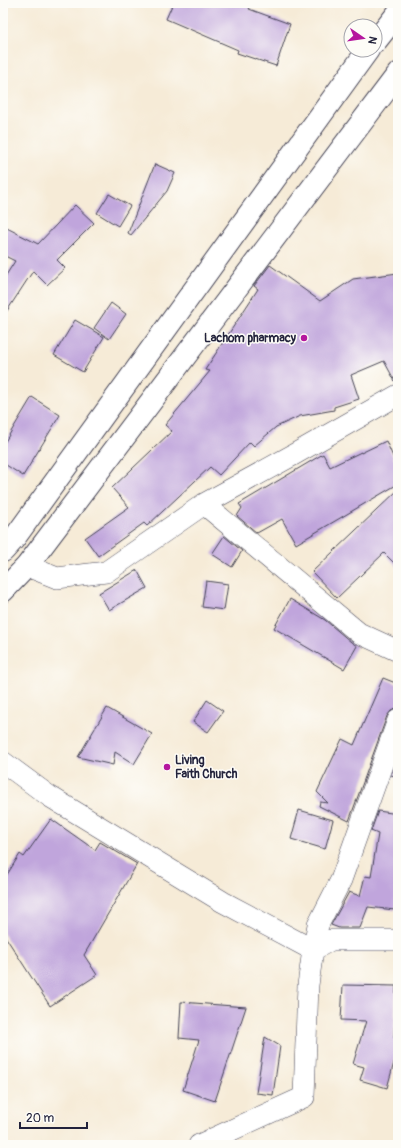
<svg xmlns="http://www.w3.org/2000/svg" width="401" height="1148" font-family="Pangolin,sans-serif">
<rect width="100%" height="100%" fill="#fdfcf7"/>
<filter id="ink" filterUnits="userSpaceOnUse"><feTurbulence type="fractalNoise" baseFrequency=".025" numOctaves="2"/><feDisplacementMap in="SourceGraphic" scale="8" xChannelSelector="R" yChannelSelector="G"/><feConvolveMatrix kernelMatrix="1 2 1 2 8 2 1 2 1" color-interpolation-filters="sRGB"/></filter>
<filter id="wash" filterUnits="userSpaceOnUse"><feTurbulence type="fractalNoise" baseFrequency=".012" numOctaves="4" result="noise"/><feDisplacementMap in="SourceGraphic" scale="16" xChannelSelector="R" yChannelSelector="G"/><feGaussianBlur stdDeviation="0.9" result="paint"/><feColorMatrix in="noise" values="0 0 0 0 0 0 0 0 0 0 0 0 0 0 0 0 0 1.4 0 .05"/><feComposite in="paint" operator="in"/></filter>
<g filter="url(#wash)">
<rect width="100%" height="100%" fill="#f6ebd7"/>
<g id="blocks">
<path fill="#c0a5dc" d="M173,3H252L249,9L290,24L276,66L237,53L238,50L166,19Z
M155,164L175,173L167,191L131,235L128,233Z
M109,194L130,206L118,226L97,213Z
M75,205L94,223L57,260L65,268L47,285L33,271L3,317V280L15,261L3,255V226L38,244Z
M270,265L320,301L353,279L398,273V383H396L384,361L351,375L359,399L334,407V410L300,416L276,427L254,446L250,442L219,475L210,467L147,526L144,523L98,556L85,538L129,507L112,488L172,431L165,425L210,371L205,370L258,289L254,286Z
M111,303L126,314L109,339L94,328Z
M75,320L104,337L83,372L54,355Z
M32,397L60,415L23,476L3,463V445Z
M386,441L398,468V484L296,544L282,519L257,533L237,516L242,508L239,504L323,454L330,467L361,452V453Z
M398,490V567L384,553L337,598L312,572Z
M224,536L242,551L232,567L212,554Z
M137,570L147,588L109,610L99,593Z
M206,581L228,584L224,610L202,607Z
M290,599L325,620L351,642L357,646L344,669L274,628Z
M383,678L398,684V708L391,711L387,716L349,821L319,806L320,802L328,803L317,792L342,739L354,745Z
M207,700L223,711L208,732L193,722Z
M107,708L152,734L134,764L115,752L113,765L78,757Z
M398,756V777L391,775Z
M299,810L333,820L325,849L291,839Z
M378,811L398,814V883L395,910L368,907L360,928H339L331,925L349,892L360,896L365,876L371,877L378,834L371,831Z
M51,819L95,850L100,842L137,864L84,955L97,975L50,1006L3,933V881L20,854L24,857Z
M343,985L396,986L394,1038L398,1039V1048L387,1088L360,1080L364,1067L353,1064L366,1021L341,1020Z
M181,1002L246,1007L215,1101L183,1090L199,1040L179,1038Z
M265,1037L280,1046L273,1095L256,1093Z"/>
</g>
</g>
<g filter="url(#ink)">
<use href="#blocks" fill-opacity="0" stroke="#424052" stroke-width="1"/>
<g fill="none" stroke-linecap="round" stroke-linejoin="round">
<g stroke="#424052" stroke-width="22">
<path id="minor" d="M204,504L359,633L398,651
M27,566L57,578L106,572L204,504L293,455L398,395
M3,762L49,796L223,902L313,950L318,925L341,880L398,720
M199,1145L304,1097L308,985L313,950L331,940H398"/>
</g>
<g stroke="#424052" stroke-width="24">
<path id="secondary" d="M375,42L398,13
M3,551L13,540L368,50
M3,591L27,566L398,74"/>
</g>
<use href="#minor" stroke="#fff" stroke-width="21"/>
<use href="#secondary" stroke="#fff" stroke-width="22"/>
</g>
</g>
<g fill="#b5179e" stroke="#fdfcf7" stroke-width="1.5">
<circle cx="304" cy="338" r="4"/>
<circle cx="167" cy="767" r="4"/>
</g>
<g text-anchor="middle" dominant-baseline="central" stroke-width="3" stroke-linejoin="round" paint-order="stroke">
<g font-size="12" font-weight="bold" fill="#22223b" stroke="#fdfcf7" text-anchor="end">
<text x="296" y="338">Lachom pharmacy</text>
<text x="175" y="760" text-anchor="start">Living<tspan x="175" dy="14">Faith Church</tspan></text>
</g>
</g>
<rect width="401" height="1148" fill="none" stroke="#fdfcf7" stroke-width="16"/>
<g transform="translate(363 38) rotate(103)"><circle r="19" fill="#fdfcf7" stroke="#a5a5ac"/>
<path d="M0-3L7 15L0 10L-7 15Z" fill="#b5179e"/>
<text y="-6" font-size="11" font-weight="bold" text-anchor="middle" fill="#22223b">N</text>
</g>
<path d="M20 1122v6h67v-6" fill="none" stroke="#22223b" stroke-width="2"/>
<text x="26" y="1122" font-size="12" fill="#22223b" stroke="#fdfcf7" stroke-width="3" paint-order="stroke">20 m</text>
</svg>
